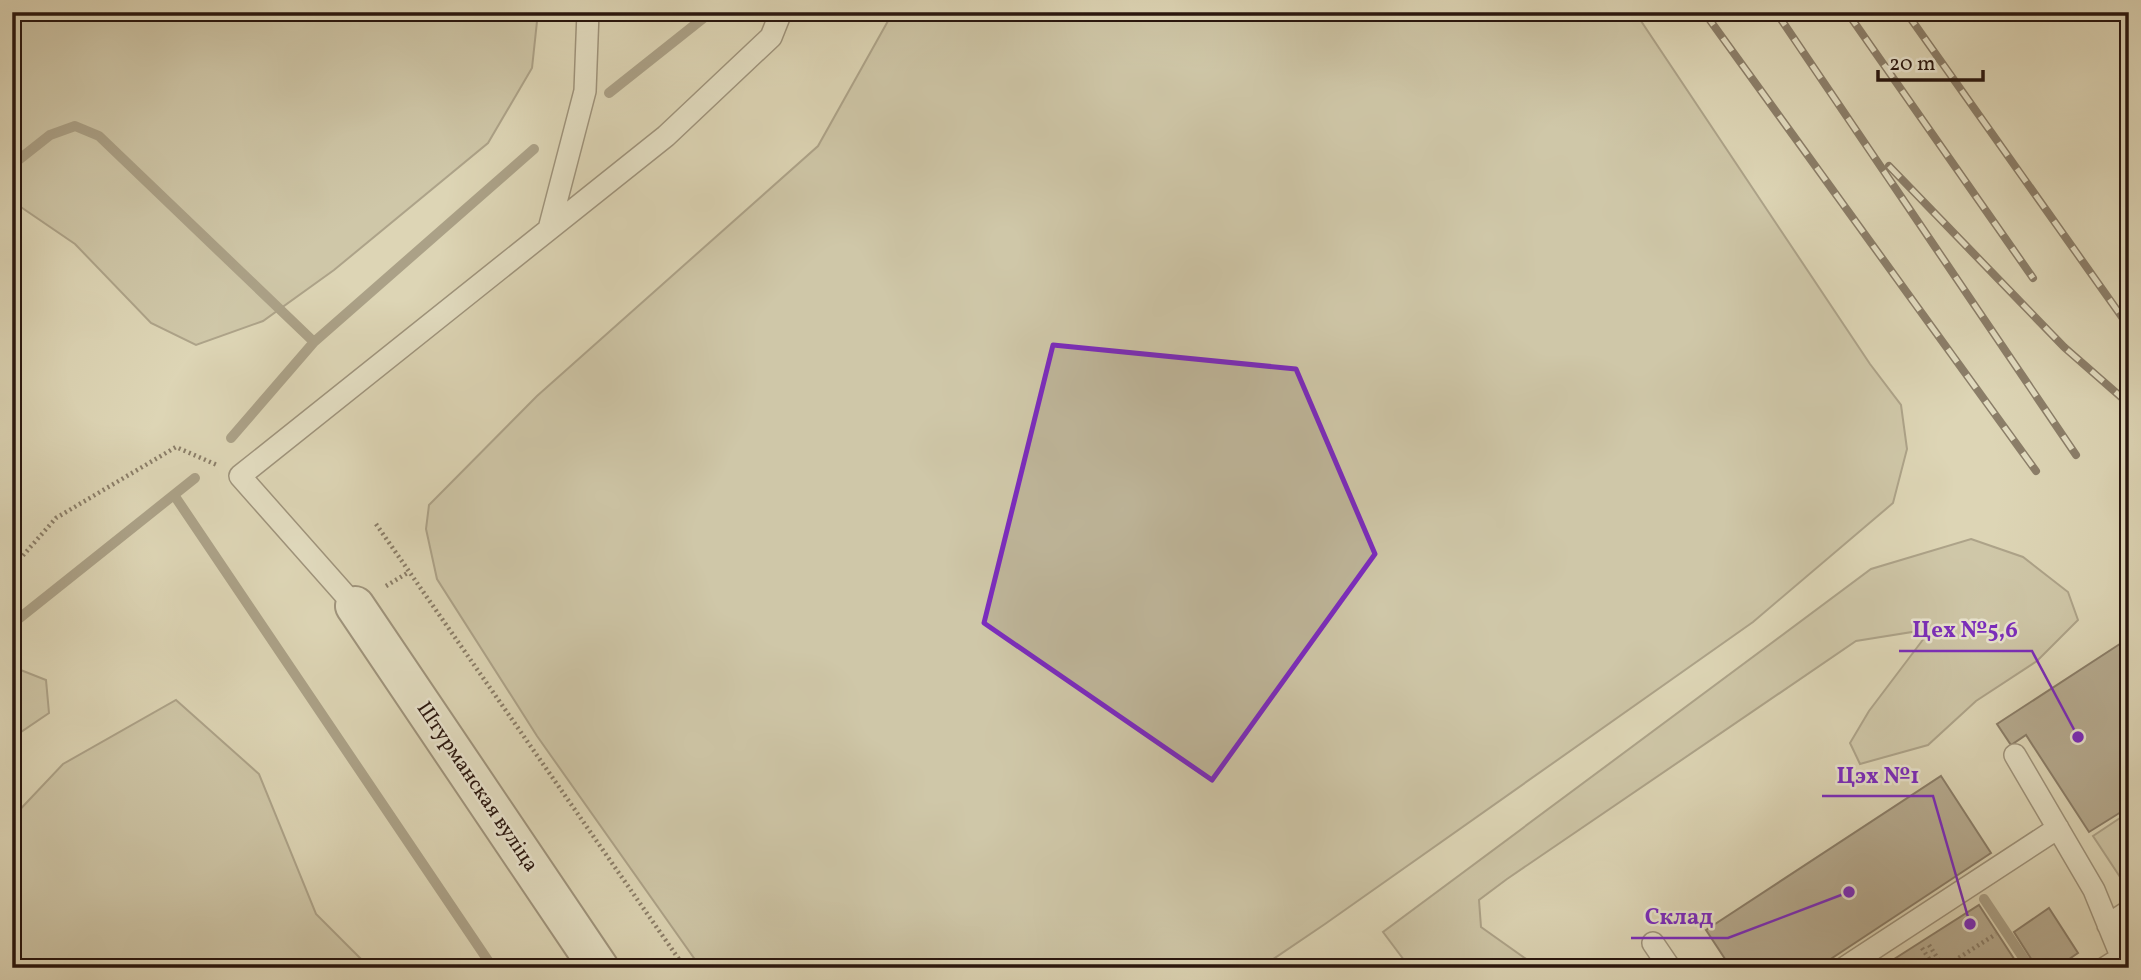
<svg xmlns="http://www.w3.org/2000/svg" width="2141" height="980" font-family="Vollkorn,serif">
<rect width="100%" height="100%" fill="#ddd5b5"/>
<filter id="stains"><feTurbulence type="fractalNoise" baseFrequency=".00286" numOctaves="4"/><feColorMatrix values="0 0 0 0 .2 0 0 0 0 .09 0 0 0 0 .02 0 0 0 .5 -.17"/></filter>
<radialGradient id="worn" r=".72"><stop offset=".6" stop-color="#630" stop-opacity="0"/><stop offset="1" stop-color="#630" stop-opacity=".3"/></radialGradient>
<path fill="#beb599" stroke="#746654" stroke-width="2" d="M12,12H538L532,68L488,143L334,270L263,321L196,345L151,323L75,244L12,201Z
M893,12H1635L1870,364L1901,405L1907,449L1893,503L1753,622L1325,924L1260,968H701L537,736L437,579L426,529L429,505L537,396L818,146Z
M1971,539L2023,557L2068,592L2078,620L2037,661L1976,701L1928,745L1860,764L1850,743L1869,711L1931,629L1856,641L1507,879L1479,900L1481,927L1526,959L1523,968H1410L1383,932L1871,569Z
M13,667L46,680L49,713L12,738Z
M176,700L259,774L316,914L370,968H22L12,954V818L63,764Z
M2129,812V876L2122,880L2093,836Z"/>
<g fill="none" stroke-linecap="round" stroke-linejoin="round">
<path stroke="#706250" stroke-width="10" d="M609,93L711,12
M12,165L50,135L75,126L99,136L314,342
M231,438L314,342L534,149
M174,495L491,965
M12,624L195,478
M1984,899L2030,968"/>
</g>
<path fill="#877965" stroke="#29160e" stroke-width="2" d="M2129,638V807L2089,832L2026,735L2011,745L1997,724Z
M1941,776L1991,853L1817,968H1731L1706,930Z
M1979,905L2020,968H1895L1891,961Z
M1979,905L2020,968H1895L1891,961Z
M2049,908L2078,953L2056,968H2037L2014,932Z"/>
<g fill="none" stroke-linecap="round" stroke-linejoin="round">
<g stroke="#564638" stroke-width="24">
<path id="service" d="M549,229L585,91L588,12
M355,606L240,476L666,136L771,37L781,12
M2015,755L2094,890L2126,968
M2108,925L2129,911
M1653,943L1670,968
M1844,968L2058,828
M2105,968L2129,953"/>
</g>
<g stroke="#564638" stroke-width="42">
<path id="minor" d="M355,606L599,968"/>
</g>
<path stroke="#29160e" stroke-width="4.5" stroke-dasharray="2 3.5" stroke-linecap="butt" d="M376,524L685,968
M12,568L56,518L176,447L217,465
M386,586L409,572
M1929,945L1944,968
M1922,948L1935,968
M1952,968L1949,964L1996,934"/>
<use href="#service" stroke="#e9e4cf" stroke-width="21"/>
<use href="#minor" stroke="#e9e4cf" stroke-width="38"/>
<g stroke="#29160e" stroke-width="8">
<path id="rail" d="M1704,12L2036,471
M1776,12L2076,455
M1847,12L2033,278
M1906,12L2129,327
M1889,166L2064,347L2129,404"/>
</g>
<use href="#rail" stroke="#e9e4cf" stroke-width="5" stroke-dasharray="16" stroke-linecap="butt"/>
</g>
<path d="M0 0H2141V980H0ZM1053,345L1296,369L1375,554L1212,780L984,623Z" fill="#ddd5b5" fill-opacity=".55" fill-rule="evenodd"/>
<path fill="none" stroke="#7b2cbf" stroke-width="5" stroke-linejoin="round" d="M1053,345L1296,369L1375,554L1212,780L984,623Z"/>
<g text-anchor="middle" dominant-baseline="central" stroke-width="5" stroke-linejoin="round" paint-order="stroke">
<g font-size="21" fill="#29160e" stroke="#e9e4cf">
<text transform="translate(477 787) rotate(56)">Штурманская вуліца</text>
</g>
</g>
<path fill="none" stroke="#7b2cbf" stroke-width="2.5" d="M2078 737L2032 651H1899M1970 924L1933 796H1822M1849 892L1728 938H1631"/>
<g fill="#7b2cbf" stroke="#e9e4cf" stroke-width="2.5">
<circle cx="2078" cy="737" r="7"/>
<circle cx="1970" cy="924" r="7"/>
<circle cx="1849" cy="892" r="7"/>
</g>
<g font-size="23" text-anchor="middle" font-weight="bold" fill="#7b2cbf" stroke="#e9e4cf" stroke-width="5" stroke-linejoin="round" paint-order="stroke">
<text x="1965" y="637">Цех №5,6</text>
<text x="1878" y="783">Цэх №1</text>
<text x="1679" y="924">Склад</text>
</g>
<rect width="2141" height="980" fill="none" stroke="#ddd5b5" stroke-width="42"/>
<rect x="14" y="14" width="2113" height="952" fill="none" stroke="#29160e" stroke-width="3.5"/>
<rect x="21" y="21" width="2099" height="938" fill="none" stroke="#29160e" stroke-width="2"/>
<path d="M1878 70v10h105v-10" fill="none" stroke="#29160e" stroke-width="3.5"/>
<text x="1889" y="70" font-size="21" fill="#29160e" stroke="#e9e4cf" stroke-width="5" paint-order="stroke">20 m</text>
<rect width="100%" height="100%" filter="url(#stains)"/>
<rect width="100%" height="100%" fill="url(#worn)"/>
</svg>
